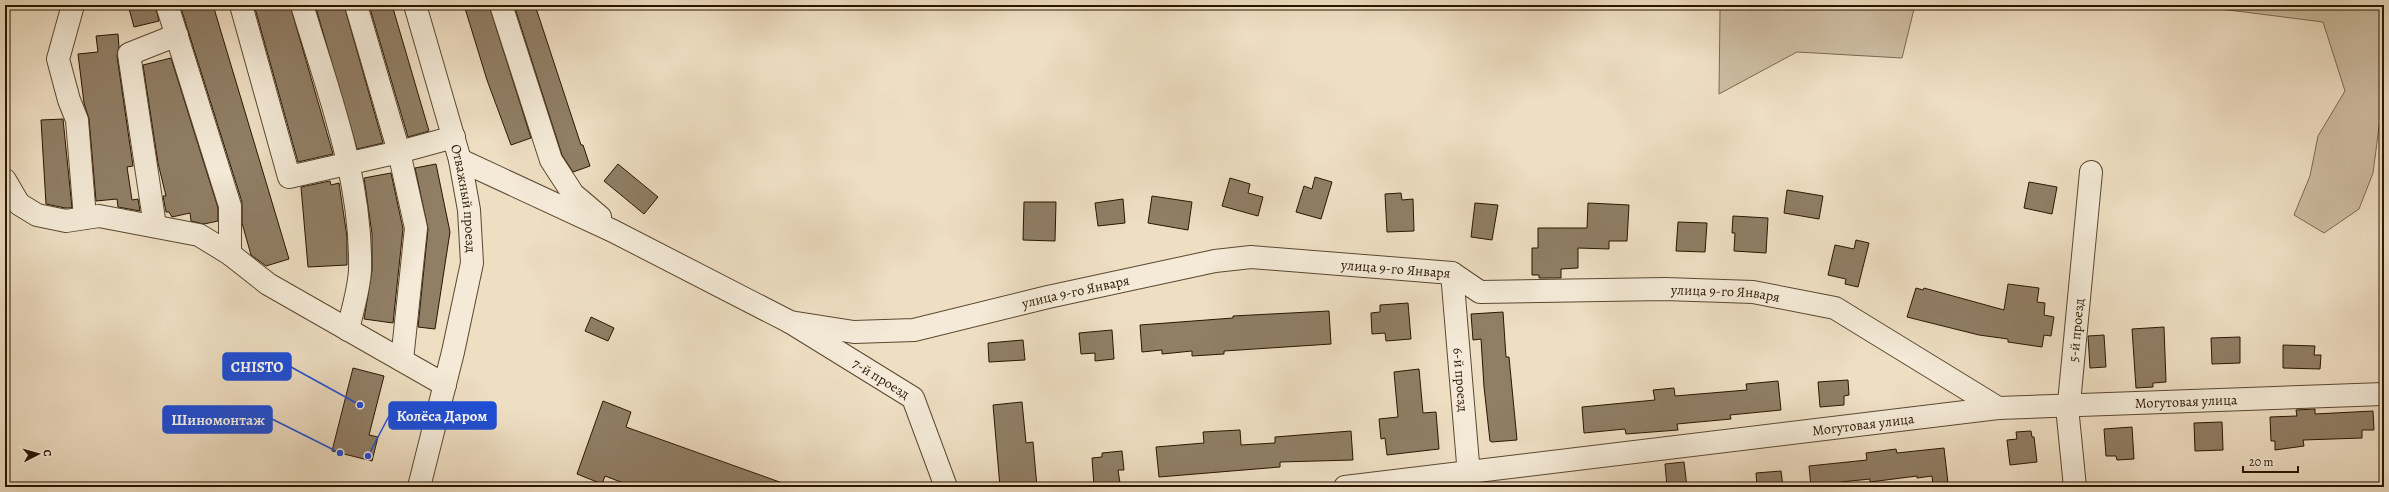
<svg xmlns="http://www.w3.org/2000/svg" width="2389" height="492" font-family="Alegreya,serif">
<rect width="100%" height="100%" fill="#eedec2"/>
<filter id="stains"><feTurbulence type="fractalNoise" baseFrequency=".005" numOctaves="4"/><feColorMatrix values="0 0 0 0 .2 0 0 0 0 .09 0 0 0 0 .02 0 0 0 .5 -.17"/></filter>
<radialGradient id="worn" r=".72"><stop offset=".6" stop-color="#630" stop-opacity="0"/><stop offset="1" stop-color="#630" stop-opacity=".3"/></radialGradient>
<path fill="#cdbca1" stroke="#7c6950" d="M1725,5H1915L1902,58L1797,52L1719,94L1720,10Z
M2189,5H2384V89L2373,173L2359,209L2324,233L2294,215L2310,176L2318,136L2345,91L2323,22Z"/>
<path fill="#907e65" stroke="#2a1600" d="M128,5H155L159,21L134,27Z
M180,5H213L289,259L266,266L251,255L242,223V202Z
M254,5H290L333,154L298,162Z
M315,5H344L383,143L357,149Z
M369,5H392L429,131L408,137Z
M464,5H489L531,138L511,145L487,80Z
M514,5H535L581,145H583L590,166L573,172L562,155Z
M118,34L119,47L117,56L133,166L127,167L132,200L138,199L140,211L118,207L117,199L96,201L89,119L84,103L78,54L98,52L96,36Z
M171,58L218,208V221L204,224L191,221L190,213L172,217L169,212H166L163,196H166L158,163L143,65Z
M63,119L72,208H65L46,204L41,120Z
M436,164L450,232L435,329L418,327L428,229L415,168Z
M618,164L658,197L644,214L604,181Z
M391,173L403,229L393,323L364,319L372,270V234L364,178Z
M1315,177L1332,182L1321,219L1296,212L1304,186L1312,189Z
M1230,178L1250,184L1248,193L1263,197L1258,216L1222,206Z
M330,181L331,185L339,183L347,237V265L308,267L301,187Z
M2029,182L2057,187L2052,214L2024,208Z
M1787,190L1823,196L1819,219L1784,213Z
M1401,193L1402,200L1413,199L1414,231L1387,232L1385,194Z
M1152,196L1192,202L1188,230L1148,223Z
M1123,199L1125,223L1098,226L1095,203Z
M1024,202H1056L1055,241L1023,240Z
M1475,203L1498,205L1492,240L1471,237Z
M1588,203L1629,205L1627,241H1609V249L1578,248V268L1561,269V278H1539V275H1532V248H1538V228H1587Z
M1733,216L1768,218L1766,253L1734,251L1735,233H1732Z
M1678,222L1707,223L1705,252L1676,251Z
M1856,240L1869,243L1858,287L1845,284L1846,279L1828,275L1835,245L1854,249Z
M2008,284L2039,288L2037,302L2045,303L2044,315L2054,317L2051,336L2044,335L2042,347L2008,342V339L1979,335L1907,317L1916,288L1923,290L1924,288L2004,310Z
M1408,303L1411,339L1386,341L1385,333L1372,334L1371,313L1380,312V305Z
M1329,311L1331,344L1224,351V354L1192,356V351L1162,354V350L1142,352L1140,325L1233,318V316Z
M1503,312L1506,357H1509L1517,440L1492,442L1490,441L1484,387L1481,339L1473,340L1471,314Z
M591,317L614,328L608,341L585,331Z
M2164,327L2166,382L2153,383V387L2136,388L2132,329Z
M1112,330L1114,359L1095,361V353L1081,354L1079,333Z
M2104,335L2106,367L2090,368L2088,336Z
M2240,337V363L2212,364L2211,338Z
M1023,340L1025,360L989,362L988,343Z
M2283,345L2315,346L2314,355H2321L2320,369L2283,368Z
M353,368L384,376L369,435L378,437L372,461L332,451Z
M1419,369L1423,413L1436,412L1439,449L1387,455L1385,438L1381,439L1379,419L1398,417L1394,372Z
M1848,380L1849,395L1844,396V405L1820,407L1818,382Z
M1778,381L1781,410L1730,415L1731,419L1677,424L1678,430L1626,434L1625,429L1584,433L1582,407L1655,400L1653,390L1674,388L1675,396L1747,390L1746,384Z
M603,401L631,412L626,427L788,485V487H634L605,476L602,484L577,474Z
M1022,402L1026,443L1033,442L1037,487H1000L993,405Z
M2315,409V414L2373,411L2374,430H2362V438L2303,440L2304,446L2275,450V441H2271L2270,417L2297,416L2296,410Z
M2222,422L2223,450L2195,451L2194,423Z
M2132,427L2134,459L2117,460L2116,456H2106L2104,429Z
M1240,430L1241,445L1275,443V437L1351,431L1353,460L1280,462V467L1159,477L1156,447L1204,443L1203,432Z
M2031,431L2032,437H2034L2037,462L2010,465L2007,440L2017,439L2016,432Z
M1944,448L1948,483L1933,485L1932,476L1917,478V476L1870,482V479L1841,482V487H1811L1809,466L1867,460L1866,453L1896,449L1897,453Z
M1122,451L1124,470H1118L1120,483L1094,486L1092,458L1102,457V453Z
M1684,462L1687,487H1667L1665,464Z
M1781,471L1783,487H1757L1756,473Z"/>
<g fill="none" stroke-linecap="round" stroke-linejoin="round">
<g stroke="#5b4830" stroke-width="24">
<g id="minor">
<path d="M73,5L58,59L69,100L77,120L85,218"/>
<path d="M167,5L230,206V254"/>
<path d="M241,5L289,177L399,152L454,137"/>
<path d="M302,5C328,92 362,178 360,270C359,290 352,311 348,330"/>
<path d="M356,5L399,152L416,228L402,360"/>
<path id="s1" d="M415,5L460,160L469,210L472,263L453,352L419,487"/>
<path d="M501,5L551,160L573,194L600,217"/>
<path id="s2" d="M460,160L613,231L790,322L913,398L946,487"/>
<path d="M5,180L19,204L37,215L66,221L99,216L199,235L230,254L268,284L445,385"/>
<path d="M155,226L129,54L177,35"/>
<path id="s3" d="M1452,273L1470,487"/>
<path id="s4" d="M790,322L854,332L914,330L1048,297L1215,261L1251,257L1452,273L1480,292L1665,289L1753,292L1835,308L1998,408"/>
<path id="s5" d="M1345,487L1998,408L2384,394"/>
<path id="s6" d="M2075,487L2067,407L2069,403L2091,172"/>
</g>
</g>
<use href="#minor" stroke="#f4ead7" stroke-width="22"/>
</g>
<g text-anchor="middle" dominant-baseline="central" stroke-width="3" stroke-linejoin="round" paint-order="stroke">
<g font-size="14" fill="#2a1600" stroke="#f4ead7">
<text stroke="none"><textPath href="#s1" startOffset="200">Отважный проезд</textPath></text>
<text stroke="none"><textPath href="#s4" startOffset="615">улица 9-го Января</textPath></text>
<text stroke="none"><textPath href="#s4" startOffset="291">улица 9-го Января</textPath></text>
<text stroke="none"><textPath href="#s4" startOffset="951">улица 9-го Января</textPath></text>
<text stroke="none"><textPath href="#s6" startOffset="158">5-й проезд</textPath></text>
<text stroke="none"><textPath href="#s2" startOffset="475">7-й проезд</textPath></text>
<text stroke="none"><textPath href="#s3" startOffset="107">6-й проезд</textPath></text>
<text stroke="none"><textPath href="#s5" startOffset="846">Могутовая улица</textPath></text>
<text stroke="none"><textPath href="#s5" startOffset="522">Могутовая улица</textPath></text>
</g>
</g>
<path fill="none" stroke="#1d4ed8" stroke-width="1.5" d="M360 405L291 367M368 456L389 416M340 453L272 419"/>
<g fill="#1d4ed8" stroke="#f4ead7" stroke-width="1.5">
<circle cx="360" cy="405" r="4"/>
<circle cx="368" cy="456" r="4"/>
<circle cx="340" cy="453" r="4"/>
</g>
<g fill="#1d4ed8" stroke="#1d4ed8" stroke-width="1.5">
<rect x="223" y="353" width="68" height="27" rx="4"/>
<rect x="389" y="402" width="107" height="27" rx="4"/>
<rect x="163" y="406" width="109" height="27" rx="4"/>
</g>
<g font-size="15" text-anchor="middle" font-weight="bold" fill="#fff">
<text x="257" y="372">CHISTO</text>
<text x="442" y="421">Колёса Даром</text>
<text x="218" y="425">Шиномонтаж</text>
</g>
<rect width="2389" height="492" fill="none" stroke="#eedec2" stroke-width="20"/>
<rect x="6" y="6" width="2377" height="480" fill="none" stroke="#2a1600" stroke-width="2"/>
<rect x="10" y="10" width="2369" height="472" fill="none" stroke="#2a1600"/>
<g transform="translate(38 454) rotate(84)" stroke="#f4ead7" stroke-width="3" paint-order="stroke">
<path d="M0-3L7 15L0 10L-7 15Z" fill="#2a1600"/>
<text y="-6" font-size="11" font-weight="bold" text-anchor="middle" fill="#2a1600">С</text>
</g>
<path d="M2243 466v6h55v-6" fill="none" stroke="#2a1600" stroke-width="2"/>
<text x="2249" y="466" font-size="12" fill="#2a1600" stroke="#f4ead7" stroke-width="3" paint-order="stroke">20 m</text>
<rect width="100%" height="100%" filter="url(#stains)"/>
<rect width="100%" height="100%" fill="url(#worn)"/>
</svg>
